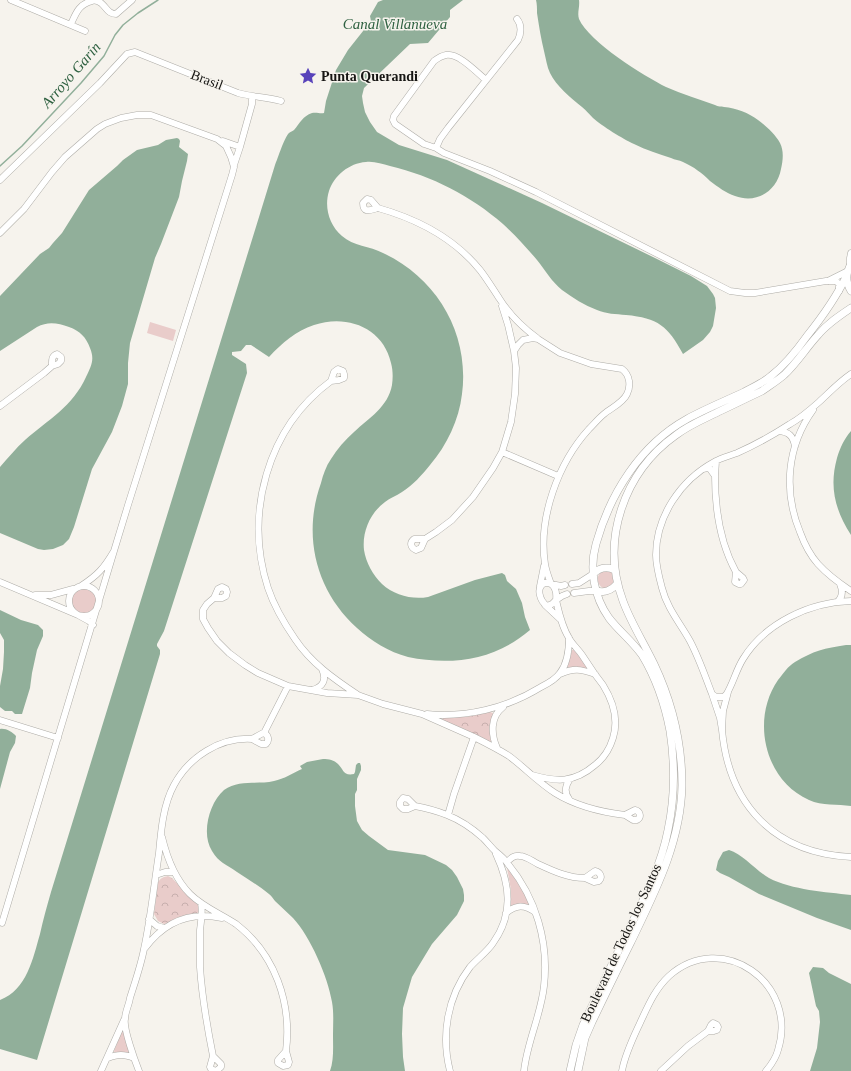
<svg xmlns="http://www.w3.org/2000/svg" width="851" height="1071" font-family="'Times New Roman',serif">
<defs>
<pattern id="forest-crowns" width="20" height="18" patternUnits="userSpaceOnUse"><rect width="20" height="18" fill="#e9ccca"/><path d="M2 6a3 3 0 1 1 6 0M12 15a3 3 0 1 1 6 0" fill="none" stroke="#c7aead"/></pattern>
</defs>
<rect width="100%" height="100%" fill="#f6f3ed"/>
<path fill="#e9ccca" d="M150,322L176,330L173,341L147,333Z
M602,571H611C616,581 614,585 605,589C597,586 595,576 602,571Z
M71 602a13 13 0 1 1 26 0a13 13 0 1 1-26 0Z
M575,649L589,667L586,669H567L572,650Z
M507,868H508L521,885L530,905L512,907L511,906V890Z
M122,1031H125L129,1053L115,1054L114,1051Z"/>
<path fill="url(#forest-crowns)" d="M490,712L493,713C493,717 491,721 490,726C489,732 491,737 491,743L442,720L443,718L445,717H465Z
M168,876L172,878L198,905L199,909V912L197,913L164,924L158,921L154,914L158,882C161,878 163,877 168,876Z"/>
<path fill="#91af9a" d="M383,0H463L450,10V17L428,43L410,44L364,88L362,96L363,103L365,112L370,122L377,132L399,145L447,160L542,203L655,258L691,276L707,286L713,294L715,298L716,308L713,326L710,332L703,340L683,354C668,326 658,318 626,315C616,314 606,314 597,310C584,305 573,298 562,290C552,282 545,270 537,260C527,248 515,235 503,224C471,196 432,176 390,166C382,164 374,161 366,162C349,163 334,176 329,191C324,207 329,225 342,236C353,246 370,246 383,253C437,278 470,334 462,394C459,420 447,445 430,465C422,475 413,485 402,492C396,496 390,498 385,502C370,513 362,532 364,550C366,563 373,575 382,584C394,595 412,600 428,597L475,580L502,573L505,575L507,581L516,589L522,603L525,617L530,630C495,660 452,666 408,657C389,652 371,641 357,628C316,591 302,536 321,483C323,475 326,466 331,459C337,449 345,440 354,432C369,418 388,407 392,385C393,378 393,370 391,363C383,327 346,314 314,325C296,331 282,343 269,357L251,345H246L241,351L232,352V355L246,364L247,373L164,631L157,644V646L160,650V654L37,1060L0,1049V1000C27,990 33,958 40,934C43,920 47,906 51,892L275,165C278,158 284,138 289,133C290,132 293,131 294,130C300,123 303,116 312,113C317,112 320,114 324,113L326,101L336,70L348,50L371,21L370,16L378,2Z
M536,0H579C580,7 577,13 579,19C589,42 644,76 666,87C682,94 699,99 715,105C718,107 721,106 724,107C736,108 749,113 758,120C766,126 775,134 780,143C784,151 783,160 781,169C777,191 757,204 735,196C726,193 718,187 710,181C702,173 694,167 683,162C679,160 675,160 671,158C659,154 646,150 634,144C623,139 602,126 593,118C589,114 586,110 582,107C571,98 556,86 550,73C547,67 546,59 544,51C541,39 539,26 537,13C537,8 537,4 536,0Z
M177,138L179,139L180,141L179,147L188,154L187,161L182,181L179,197L161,244L155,258L130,343L128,363V384L122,406L112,432L92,469L74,527L69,539L63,545L53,549L44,550L38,549L0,533V467C8,458 16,448 25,440C48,420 73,406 86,377C91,366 95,360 90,348C86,337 80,331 69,327C58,323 48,321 37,327L0,351V296L40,254L49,248L53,243L62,233L89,190L117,166L123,160L137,150L158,145L166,140Z
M851,431V535C835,510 829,487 837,458C840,448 844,439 851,431Z
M0,610L21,620L38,625L43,630V636L37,650L32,673L30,688L22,714H15L12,711H5L0,707V686L3,669L4,652V640L0,633Z
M846,645H851V806C838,804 822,806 809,800C764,780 751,719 778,680C783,674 788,666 795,662C813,651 825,648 846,645Z
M0,729C6,728 12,732 16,736L15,743L10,752L0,789Z
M323,759C329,759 334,760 338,764C344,770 343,776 354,774L355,772L356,765L358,763H360L361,766V770L357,779V790L355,794V806L357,821L362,830L369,836L388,850L425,855L446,865L452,870L457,877L463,889L464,895V901L457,915L432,944L412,977L403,1008L402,1034L403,1057L405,1071H330C334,1060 333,1047 333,1035C333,1024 334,1013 332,1002C328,977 310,936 293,918C287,912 281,907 275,901C273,899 272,896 269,894C259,886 248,879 237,872C226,864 219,863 212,851C201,834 209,803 224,790C239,779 258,785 274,781C284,779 293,773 302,769L300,766L307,762Z
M729,850C743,854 755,870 769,878C792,890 826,892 851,895V930L817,918L759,894L729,877L720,873L716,870L718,861L723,852Z
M813,967L823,968L829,973L851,984V1071H810L817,1048L820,1022L819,1011L816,1006L809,973Z"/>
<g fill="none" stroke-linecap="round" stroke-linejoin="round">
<path stroke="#91af9a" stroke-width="1.5" d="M0,166L22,146L81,83L104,56L115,35L123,25L138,13L158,0"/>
<g stroke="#aeaca7" stroke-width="7">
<path id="minor" d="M11,0L85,31
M517,19C522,25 521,34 518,40L448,128L440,139L436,148L444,153L490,171L536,192L730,291L745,293H755L826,281H836L839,284V291
M71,24C76,13 79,4 92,1C95,0 98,1 101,3C107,8 108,14 116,14L132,0
M223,141L240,147L234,165
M240,147L252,104V96
M436,148L424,144L395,124L393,120L394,116L434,61C438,58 441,56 446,55C459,53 476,72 486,80
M0,180L100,83L127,54L135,52L238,93C252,97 267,97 281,101
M367,199L371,200L378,208C371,210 363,214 363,203Z
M378,208C417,219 454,238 480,270C487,279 493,289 499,298C509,314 522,327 537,338
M0,233L24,209L52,172L65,157L97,129L105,124L121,118L137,115H151L217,139L226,146L231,157L234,167L232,175L128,505L114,551
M850,264V258L851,253
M828,281L848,271
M502,306L508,325L514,351
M57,354L61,357V361L58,364L52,366C52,361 51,356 57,354Z
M338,369L343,371L344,374V378L339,380L331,381L334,372Z
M851,374C838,383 830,392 819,402C810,410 801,418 790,424C773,435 755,445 737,453C729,456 721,458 714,462C681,480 656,516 656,555C656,566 659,577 662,588C667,608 680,623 690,641C699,658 705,676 712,694L716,697H723L726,695C733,684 736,670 743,659C765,623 810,602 851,601
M331,381C267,428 244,514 268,588C274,606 284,623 295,639C311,663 334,679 358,695
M0,406L44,373L52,366
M813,410C787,446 783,491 800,532C804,543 810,555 818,564C828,575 839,583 851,591
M779,431C789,432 793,436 795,446
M502,452L558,476
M703,469L707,468L710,469L715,476L716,461
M715,476C715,509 720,543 736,572
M414,539H425L421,548L416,550C411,548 409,543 414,539Z
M425,539L436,532L452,520L473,497L493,468L502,452L511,422L515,394L516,368L514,351L518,345L523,340L533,338L538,339L560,353L577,359L591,364L622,369C630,375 631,386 627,394C623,403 611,408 604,414C599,418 594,424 589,429C558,463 538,518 545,564C546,571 549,578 551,584L561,586L565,585
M736,572L743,578L744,580L741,584H739L735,582Z
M0,582L78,615L89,621L93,625
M545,583C555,582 557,592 556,600L552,604L547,606C540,601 535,587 545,583Z
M572,584L579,583L593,574
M69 601a15 15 0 1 1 30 0a15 15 0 1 1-30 0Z
M540,586L544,566
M222,587L226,589L227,592L226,596L222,598H214L218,589Z
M574,593L589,591H596
M35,595H51L73,589
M214,598L207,604L203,610V619L208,628L217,641L229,653L245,665L258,673L288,686L327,693L358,695L383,704L422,714L474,737L454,794L448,815
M837,602C843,597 843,591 840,584
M545,605L560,619
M560,674C574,668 580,669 595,674
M312,690C323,687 327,680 322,669
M712,694L720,718L722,730L723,711L728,692
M427,714C466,718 507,708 541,687C547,684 556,679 560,673C567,664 569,649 569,638
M0,720L58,738
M722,730C729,805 774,853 851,857
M263,733C268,734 270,740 266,744H261L252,739Z
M264,733L288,686
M474,737C486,743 498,749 509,756C525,768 538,782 555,793C576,806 600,812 625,815
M497,748C491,734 490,717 503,707
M532,775C557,782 574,783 595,765C604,758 610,748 613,738C619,719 613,701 603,685C600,681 597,677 594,673C590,667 586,661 582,655C578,649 572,644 569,638C562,627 559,613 556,600L562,596L567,594
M403,798L408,799L415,806L408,809H403L400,806V802Z
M569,799C564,792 565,786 570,779
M415,806C426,808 437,811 447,815C460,820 473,829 483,838C487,842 491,847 495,851C500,855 505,859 508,864C536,898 549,942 544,986C541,1015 527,1042 524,1071
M635,810C640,811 642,817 637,820H633L625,815Z
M162,837C167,858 175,879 190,894C203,907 221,914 236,924C275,954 292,1003 286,1051
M507,862C511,858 514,855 520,856C526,856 532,861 538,864C553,871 568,878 585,878
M595,871C600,872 603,877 599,881L594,882L585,878Z
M156,875L165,872H174
M201,903C203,912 201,921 200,930C200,942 200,955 200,967C202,997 207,1026 213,1056
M506,913C516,905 524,904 535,912
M149,919L157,926L164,928
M2,923L114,551C104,568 98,575 81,586
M145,948C165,921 190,911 222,918
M713,1023L717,1025L718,1027L717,1030L714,1031H708L711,1025Z
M286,1051L289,1062L288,1065L283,1066L278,1063V1060Z
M213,1056L221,1064V1067L216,1071L211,1069L210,1067Z
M108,1058C118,1054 124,1054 134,1058
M101,1071L124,1020
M139,1071C135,1061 123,1028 125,1019C125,1012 129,1005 130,998C135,982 141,965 144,949C151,917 154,885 159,853C161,831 163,805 174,785C189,757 220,737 252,739
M450,1071C441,1036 447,997 470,967C477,959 487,952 493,943C514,914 510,884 496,854
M622,1071C625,1054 633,1038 640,1023C648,1006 655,989 669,976C722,929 799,983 778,1050C776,1058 771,1065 766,1071
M661,1071L688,1046L708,1031"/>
</g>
<g stroke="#aeaca7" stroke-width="8">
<path id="tertiary" d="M851,264C846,273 845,281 851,291
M593,574C599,568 607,566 615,570
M596,591C605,593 611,591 617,584
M570,1071L576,1045L583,1025C598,994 613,962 628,931C644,899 661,866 668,830C675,797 675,764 670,731C665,705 656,678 642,655C632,641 619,631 609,618C594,597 589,569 596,544C610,494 640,445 687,419C705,409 725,401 744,392C753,387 763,383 771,376C785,365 797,350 807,336C823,316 836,298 847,275
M578,1071L585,1038L592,1022C605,995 618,968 631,942C655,892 681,842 682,785C682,743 672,702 654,664C644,643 631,623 623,601C600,540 624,472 676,435C689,425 704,419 718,412C733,405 747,398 762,391C769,386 777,381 784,375C797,363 806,348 818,335C827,324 839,316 851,308"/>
</g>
<use href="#minor" stroke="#fff" stroke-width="6"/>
<use href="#tertiary" stroke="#fff" stroke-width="7"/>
</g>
<defs>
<g id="sight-bare" transform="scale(1.38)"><path d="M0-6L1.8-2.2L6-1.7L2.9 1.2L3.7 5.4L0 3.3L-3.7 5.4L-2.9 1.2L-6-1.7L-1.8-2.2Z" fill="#5842ba" stroke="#f6f3ed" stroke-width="2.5" paint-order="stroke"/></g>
</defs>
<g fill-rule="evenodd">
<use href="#sight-bare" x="308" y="76"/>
</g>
<g text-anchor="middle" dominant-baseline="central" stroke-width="3" stroke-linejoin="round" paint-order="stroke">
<g font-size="14" font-weight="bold" fill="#171614" stroke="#f6f3ed" text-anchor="start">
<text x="321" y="76">Punta Querandi</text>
</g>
<g font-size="14" fill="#171614" stroke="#f6f3ed">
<text transform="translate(207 80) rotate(21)">Brasil</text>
<text transform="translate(621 943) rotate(-65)">Boulevard de Todos los Santos</text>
</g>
<g font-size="15" font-style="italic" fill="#2f6141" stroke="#f6f3ed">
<text x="395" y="24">Canal Villanueva</text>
<text transform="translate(71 75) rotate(-49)">Arroyo Garín</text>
</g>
</g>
</svg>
